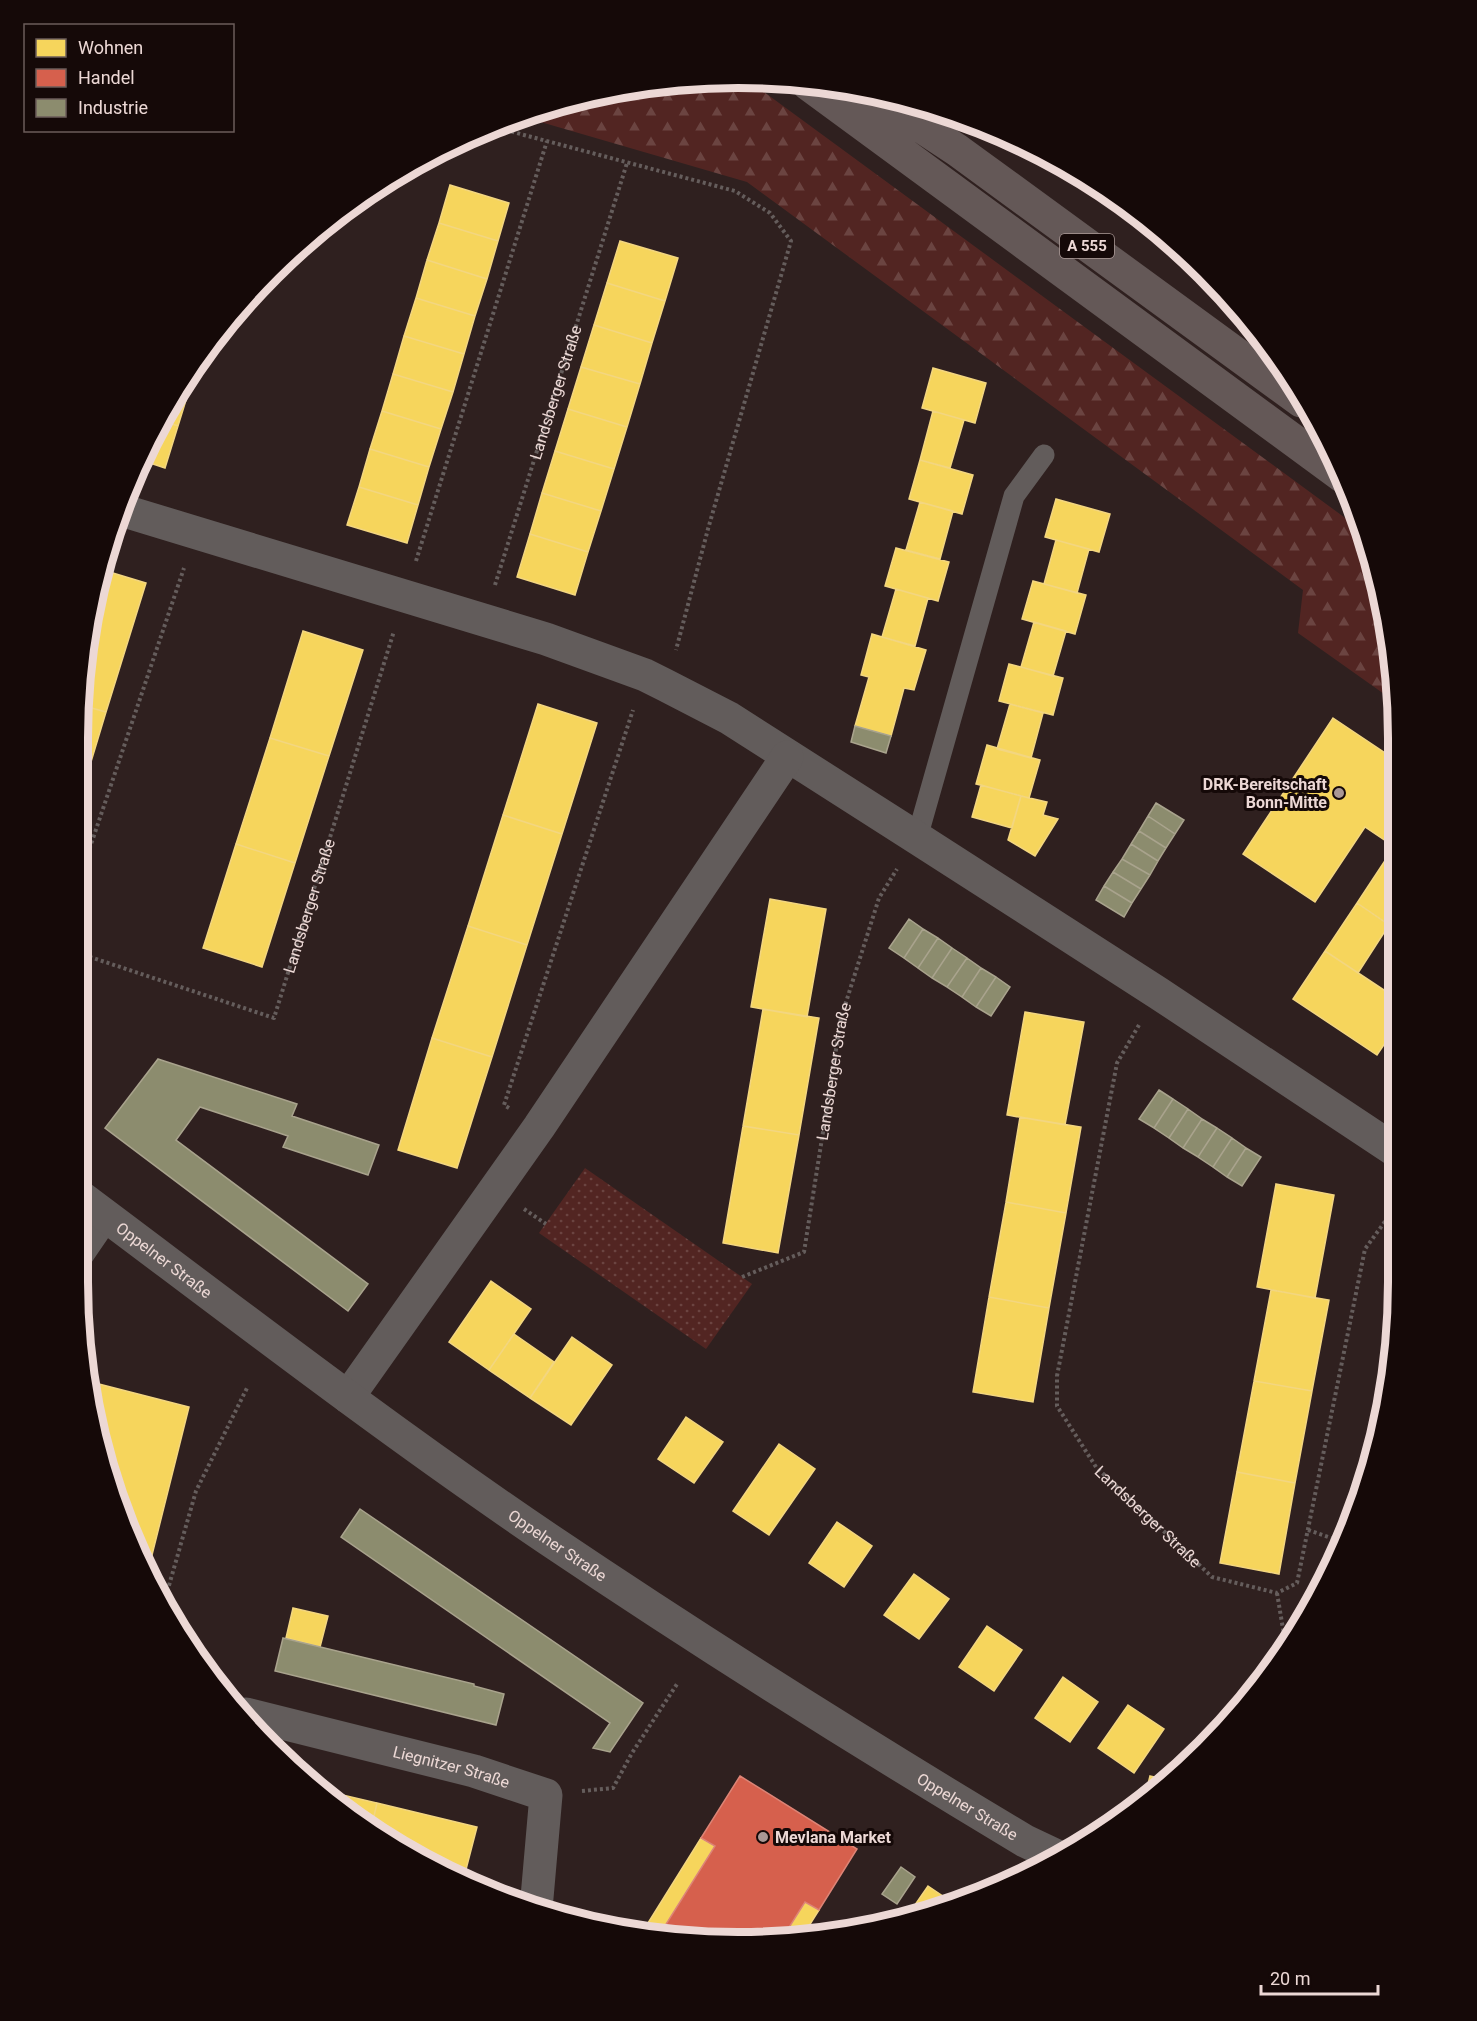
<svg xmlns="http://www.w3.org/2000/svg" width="1477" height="2021" font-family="Roboto,sans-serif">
<defs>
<pattern id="forest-firs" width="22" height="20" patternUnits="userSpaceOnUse" patternTransform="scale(1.5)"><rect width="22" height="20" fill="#522522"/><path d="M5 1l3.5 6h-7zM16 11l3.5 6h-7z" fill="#6b4441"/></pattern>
<pattern id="park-dots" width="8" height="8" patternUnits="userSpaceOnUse" patternTransform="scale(1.5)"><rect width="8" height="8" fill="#522522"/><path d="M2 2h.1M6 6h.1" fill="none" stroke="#6b4441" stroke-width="1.8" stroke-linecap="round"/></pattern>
</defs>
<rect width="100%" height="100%" fill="#2f201f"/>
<path fill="url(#forest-firs)" d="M749,81L1363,531L1376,567L1393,652L1394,701L1298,633L1303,590L747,182L520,116L653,84Z"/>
<path fill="url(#park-dots)" d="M585,1168L752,1284L706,1349L539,1233Z"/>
<path fill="#f6d55c" stroke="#f3d680" stroke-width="1.5" d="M450,185L509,203L498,241L439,223Z
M439,223L498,241L487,279L427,260Z
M620,241L678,258L665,301L607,283Z
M427,260L487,279L475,316L416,298Z
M607,283L665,301L652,343L594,325Z
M416,298L475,316L464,354L404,336Z
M594,325L652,343L640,384L581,367Z
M404,336L464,354L453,392L393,374Z
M197,366L191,384L185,382Z
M581,367L640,384L627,427L568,409Z
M933,368L986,383L975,423L922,408Z
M393,374L453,392L441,429L382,411Z
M185,382L191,384L178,426L161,420L167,408Z
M568,409L627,427L614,469L555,451Z
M382,411L441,429L429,467L370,449Z
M933,411L964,420L950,468L920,460Z
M161,420L178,426L165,468L141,460Z
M370,449L429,467L418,505L359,487Z
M555,451L614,469L601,511L542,493Z
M920,460L973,475L962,514L909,499Z
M359,487L418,505L407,543L347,525Z
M542,493L601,511L588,552L530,534Z
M1056,499L1110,514L1099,552L1045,537Z
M920,502L953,511L940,559L906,550Z
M530,534L588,552L575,595L517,577Z
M1056,540L1089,549L1077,593L1044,584Z
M896,548L949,562L938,601L885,586Z
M103,570L146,583L106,712L81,705L91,609Z
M1033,581L1086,595L1075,634L1022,619Z
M896,589L928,598L915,646L882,637Z
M1034,622L1066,631L1053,676L1021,667Z
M303,631L363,650L329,756L270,738Z
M872,634L926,650L914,690L904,688L891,736L855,726L869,677L861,675Z
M1009,664L1063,678L1053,715L999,701Z
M538,704L597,723L562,834L503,815Z
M1010,704L1043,713L1031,758L997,749Z
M81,705L106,712L78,805V738Z
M1333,718L1394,759L1395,847L1365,827L1315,902L1243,854Z
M270,738L329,756L295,863L236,844Z
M987,745L1040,760L1029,798L976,784Z
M981,785L1021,796L1012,828L972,817Z
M1021,796L1047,802L1043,815L1058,819L1035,856L1008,840Z
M503,815L562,834L527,945L468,926Z
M236,844L295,863L262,967L203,948Z
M1394,847L1395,914L1388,924L1357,903Z
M770,899L826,909L807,1017L751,1007Z
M1357,903L1389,925L1358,973L1325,951Z
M468,926L527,945L492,1057L432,1038Z
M1325,951L1396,998V1027L1377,1055L1293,999Z
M763,1009L819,1018L799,1135L743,1126Z
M1025,1012L1084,1022L1065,1125L1007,1115Z
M432,1038L492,1057L457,1168L398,1150Z
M1020,1117L1081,1127L1066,1213L1006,1202Z
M743,1126L799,1135L778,1253L723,1243Z
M1276,1184L1334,1195L1315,1298L1257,1287Z
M1006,1202L1066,1213L1049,1308L989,1297Z
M491,1281L531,1309L489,1370L449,1342Z
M1271,1290L1329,1300L1312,1391L1254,1381Z
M989,1297L1049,1308L1033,1402L973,1392Z
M514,1334L554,1362L530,1398L489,1370Z
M572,1337L612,1365L571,1425L530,1398Z
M1254,1381L1312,1391L1295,1483L1237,1472Z
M95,1383L189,1407L148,1571L128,1536L101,1454L93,1393Z
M686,1417L723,1442L694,1483L658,1459Z
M779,1444L815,1469L769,1535L733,1511Z
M1237,1472L1295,1483L1279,1574L1220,1563Z
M837,1522L872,1546L844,1587L809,1563Z
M914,1574L949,1599L919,1639L884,1615Z
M293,1608L328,1616L320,1647L286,1638Z
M987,1626L1022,1650L994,1691L959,1667Z
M1063,1677L1098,1702L1070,1742L1035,1718Z
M1128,1705L1164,1729L1134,1773L1098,1748Z
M1150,1776L1172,1781L1144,1800Z
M317,1789L377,1803L372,1825Z
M377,1803L477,1827L463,1881L447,1875L372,1825Z
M701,1838L715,1846L658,1937H653L643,1931Z
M928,1886L953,1903L908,1915Z
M805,1902L819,1910L802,1937H783Z"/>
<path fill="#d6604d" stroke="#dd8476" stroke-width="1.5" d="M740,1776L857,1849L819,1910L805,1902L783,1937H658L715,1846L701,1838Z"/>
<path fill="#8c8c6e" stroke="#a9a38d" stroke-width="1.5" d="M855,726L891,736L886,753L851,742Z
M1156,803L1184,820L1175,834L1148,816Z
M1148,816L1175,834L1166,848L1139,831Z
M1139,831L1166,848L1158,861L1131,844Z
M1131,844L1158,861L1150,875L1122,859Z
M1122,859L1150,875L1141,889L1113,872Z
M1113,872L1141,889L1132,903L1104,886Z
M1104,886L1132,903L1124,917L1096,900Z
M909,919L923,929L904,958L889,948Z
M923,929L938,938L918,968L904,958Z
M938,938L952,948L932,978L918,968Z
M952,948L967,958L947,987L932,978Z
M967,958L981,968L962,997L947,987Z
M981,968L996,977L976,1007L962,997Z
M996,977L1010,987L991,1016L976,1007Z
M158,1059L297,1104L292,1116L379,1145L368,1175L283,1147L288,1136L200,1107L176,1140L368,1284L348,1311L105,1128Z
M1159,1090L1173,1099L1154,1128L1139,1119Z
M1173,1099L1188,1109L1169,1138L1154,1128Z
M1188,1109L1202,1119L1183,1148L1169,1138Z
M1202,1119L1217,1128L1198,1157L1183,1148Z
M1217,1128L1232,1138L1213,1167L1198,1157Z
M1232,1138L1246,1148L1227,1177L1213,1167Z
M1246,1148L1261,1157L1242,1186L1227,1177Z
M360,1509L643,1703L610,1752L593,1748L610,1723L341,1537Z
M283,1638L474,1684V1686L504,1694L496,1725L275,1671Z
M901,1867L915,1877L897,1904L882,1894Z"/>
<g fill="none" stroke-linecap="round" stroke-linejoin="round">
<g stroke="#655d5c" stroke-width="4" stroke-dasharray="3 3" stroke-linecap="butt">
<path d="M494,127L735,191L770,213L791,241L708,529L676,650"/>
<path d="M416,561L547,141"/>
<path id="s1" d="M495,585L627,163"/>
<path d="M78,883L184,568"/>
<path id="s2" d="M78,953L274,1018L394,631"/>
<path id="s3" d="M1139,1025L1117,1063L1057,1376V1406L1096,1467L1212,1577L1277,1593L1297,1583L1365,1249L1397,1205"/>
<path d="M509,1108L504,1105L633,710"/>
<path d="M524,1209L546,1224"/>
<path id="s4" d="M742,1277L804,1252L841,1018L879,898L897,869"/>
<path d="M1308,1530L1343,1542"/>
<path d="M1277,1593L1286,1647"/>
<path d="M164,1603L196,1491L248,1386"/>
<path d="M582,1791L613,1788L632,1753L677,1684"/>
</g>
<path stroke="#625c5b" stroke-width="21" d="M917,838L1014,496L1044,455"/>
<g stroke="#625c5b" stroke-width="33">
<path d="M121,510L546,639L645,675L665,685L729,718L917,838L1158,993L1396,1151"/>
<path d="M78,1253L104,1215"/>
<path d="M348,1397L539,1127L787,757"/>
<path id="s5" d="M246,1714L474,1771L546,1795L536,1909"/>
</g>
<path stroke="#625c5b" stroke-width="33" id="s6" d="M78,1195C233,1311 387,1430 548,1539C704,1644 863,1744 1025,1841L1061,1858"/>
<path stroke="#645857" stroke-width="33" d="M808,84L1342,476
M872,94L957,150L1301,401"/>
</g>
<g fill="#aa9895" stroke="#150908" stroke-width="2">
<circle cx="1339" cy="793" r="6"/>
<circle cx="763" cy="1837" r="6"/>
</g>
<g text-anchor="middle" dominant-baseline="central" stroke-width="6" stroke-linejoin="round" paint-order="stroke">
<rect fill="#150908" stroke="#ac9a98" stroke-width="1.5" x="1060" y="234" width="54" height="24" rx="4.5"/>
<g font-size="15" font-weight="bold" fill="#ecd8d5">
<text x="1087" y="246">A 555</text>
</g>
<g font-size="16" fill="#ecd8d5" stroke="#150908">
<text stroke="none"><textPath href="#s1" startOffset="202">Landsberger Straße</textPath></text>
<text stroke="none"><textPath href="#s2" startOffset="324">Landsberger Straße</textPath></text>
<text stroke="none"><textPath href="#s4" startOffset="250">Landsberger Straße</textPath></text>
<text stroke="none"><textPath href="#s6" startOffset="108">Oppelner Straße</textPath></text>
<text stroke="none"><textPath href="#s3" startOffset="537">Landsberger Straße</textPath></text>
<text stroke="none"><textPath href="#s6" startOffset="594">Oppelner Straße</textPath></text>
<text stroke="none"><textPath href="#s5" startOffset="212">Liegnitzer Straße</textPath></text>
<text stroke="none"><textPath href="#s6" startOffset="1080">Oppelner Straße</textPath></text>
</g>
<g font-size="16" font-weight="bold" fill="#ecd8d5" stroke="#150908" text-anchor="end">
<text x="1327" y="784">DRK-Bereitschaft<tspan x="1327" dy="18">Bonn-Mitte</tspan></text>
<text x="775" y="1837" text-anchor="start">Mevlana Market</text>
</g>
</g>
<path d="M0 0H1477V2021H0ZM738 88H738A650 650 0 0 1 1388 738V1282A650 650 0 0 1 738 1932H738A650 650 0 0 1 88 1282V738A650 650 0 0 1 738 88Z" fill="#150908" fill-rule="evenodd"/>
<path fill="none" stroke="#ecd8d5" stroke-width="8" d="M738 88H738A650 650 0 0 1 1388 738V1282A650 650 0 0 1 738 1932H738A650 650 0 0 1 88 1282V738A650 650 0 0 1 738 88Z"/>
<rect x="24" y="24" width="210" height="108" fill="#150908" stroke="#6b5c5a" stroke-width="1.5"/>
<rect x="36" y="39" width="30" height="18" fill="#f6d55c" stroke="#6b5c5a" stroke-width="1.5"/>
<text x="78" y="54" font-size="18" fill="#ecd8d5">Wohnen</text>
<rect x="36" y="69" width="30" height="18" fill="#d6604d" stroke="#6b5c5a" stroke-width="1.5"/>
<text x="78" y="84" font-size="18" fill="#ecd8d5">Handel</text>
<rect x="36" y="99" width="30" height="18" fill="#8c8c6e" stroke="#6b5c5a" stroke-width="1.5"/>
<text x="78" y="114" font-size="18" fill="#ecd8d5">Industrie</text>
<path d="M1261 1985v9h117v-9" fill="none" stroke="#ecd8d5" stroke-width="3"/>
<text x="1270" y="1985" font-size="18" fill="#ecd8d5" stroke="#150908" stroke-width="4.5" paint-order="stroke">20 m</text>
</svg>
